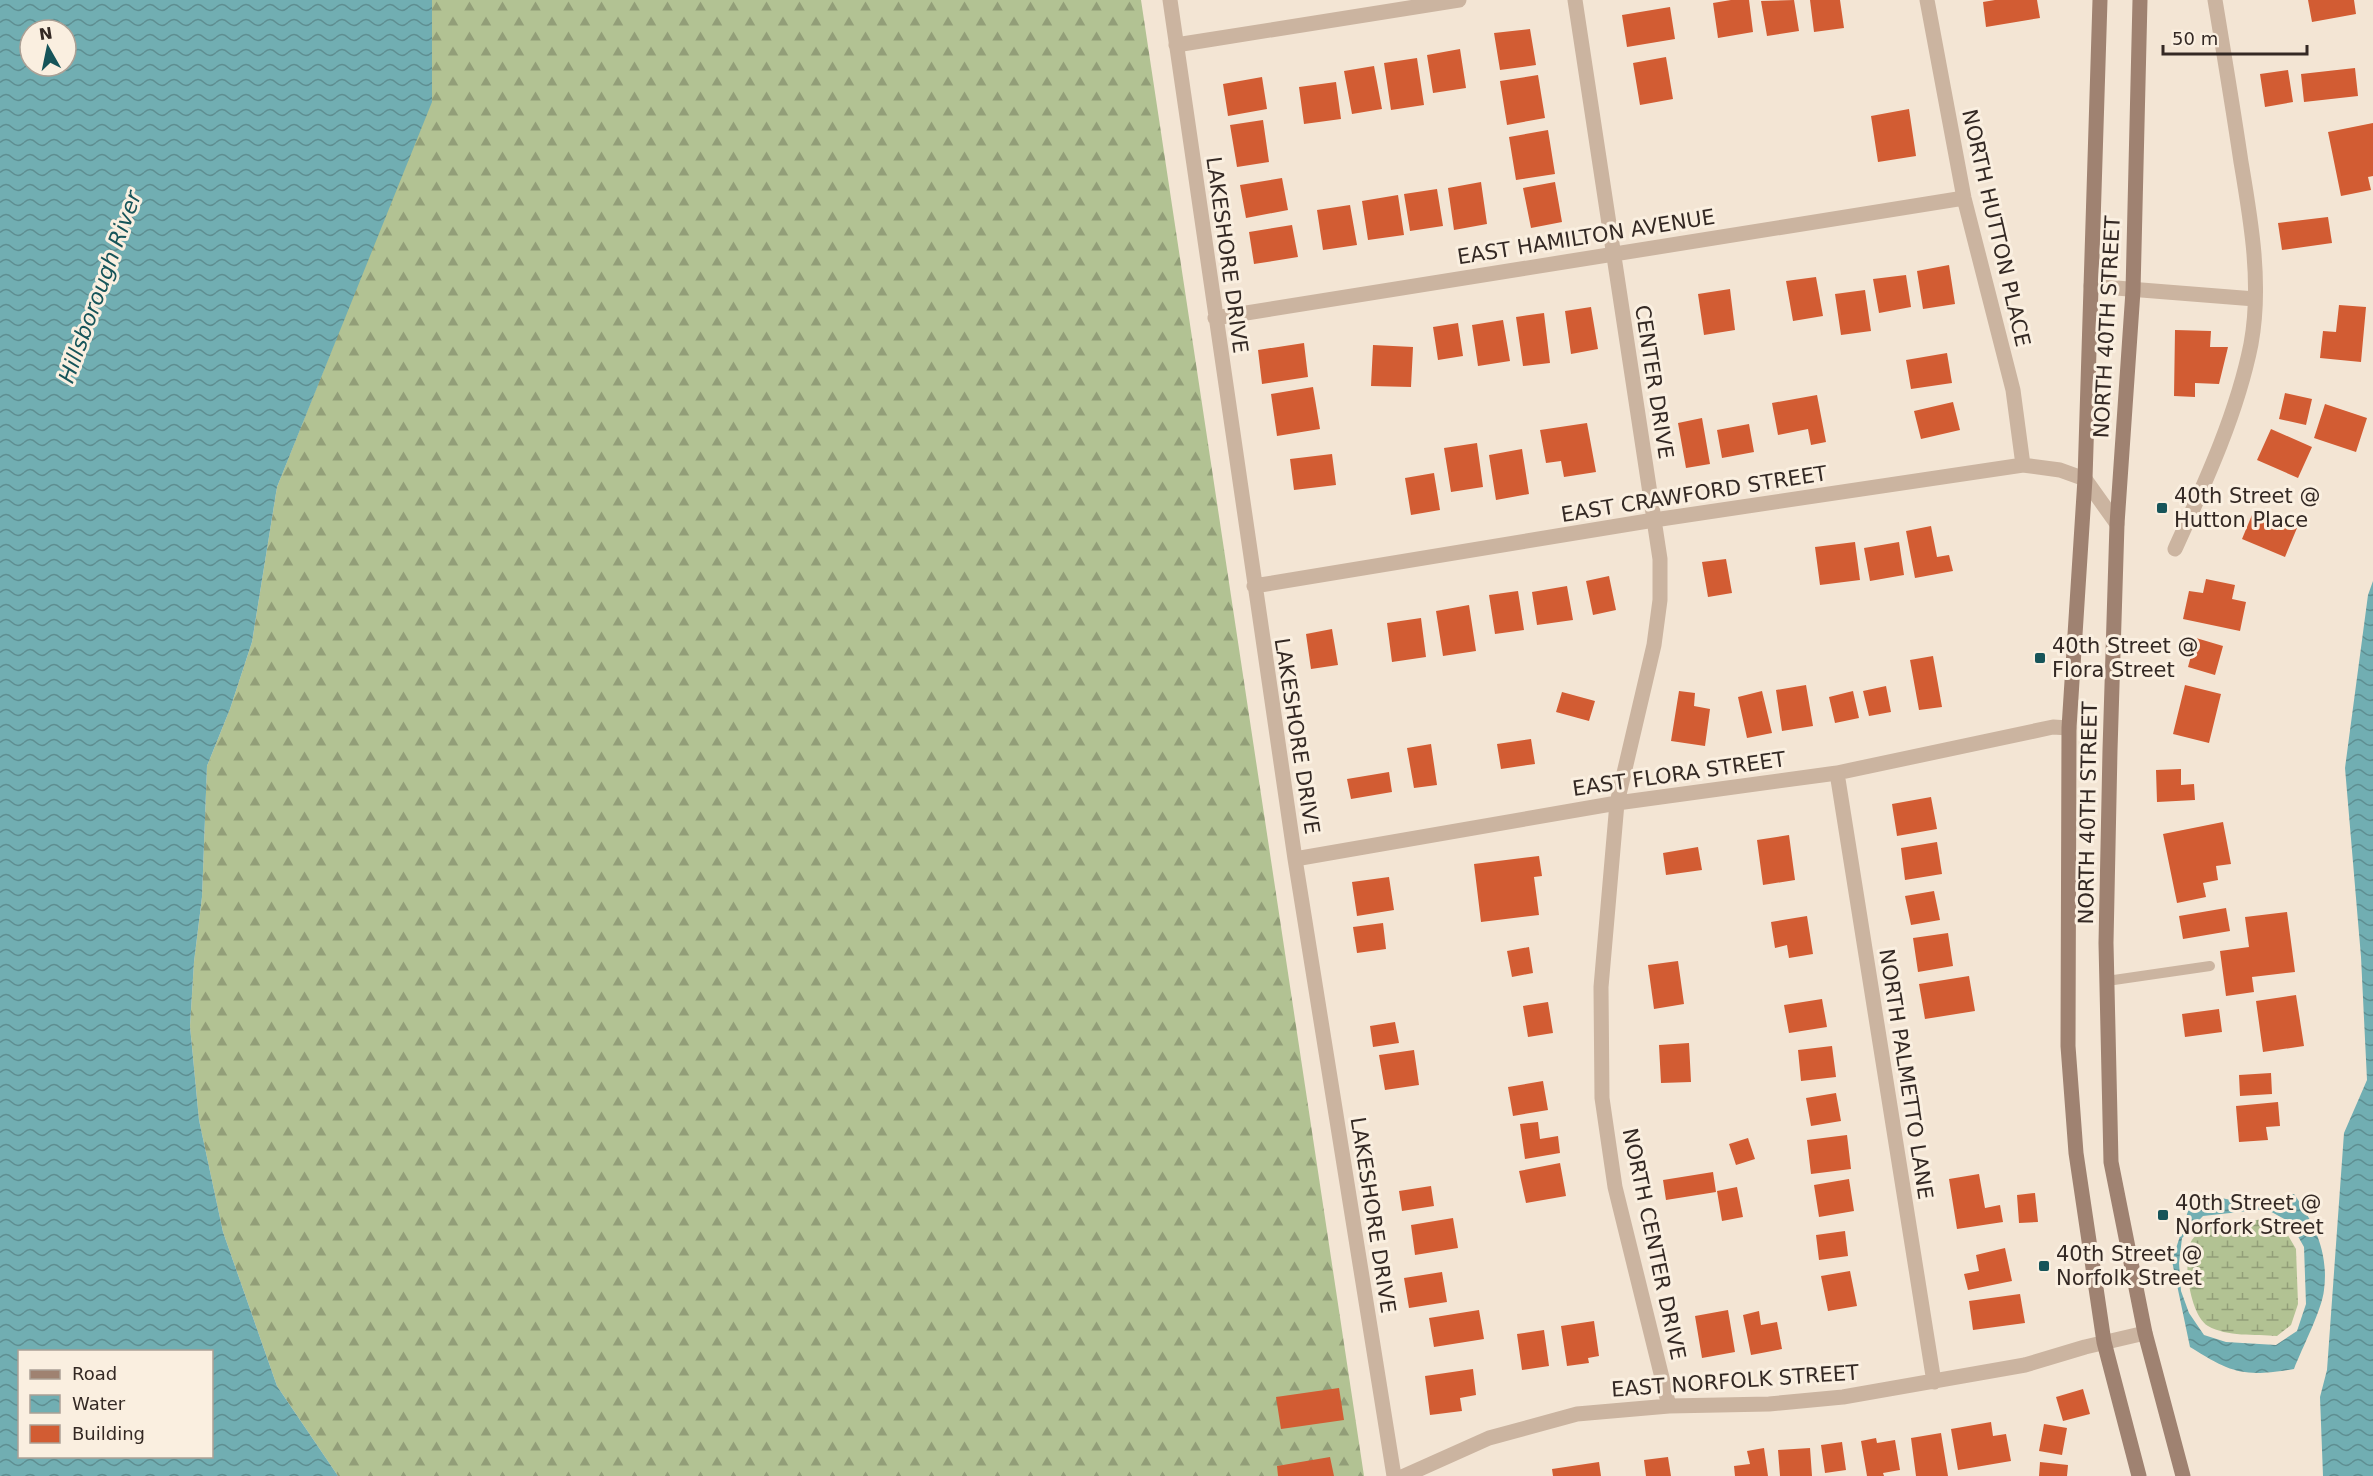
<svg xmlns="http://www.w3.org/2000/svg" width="2373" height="1476" font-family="'DejaVu Sans',sans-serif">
<defs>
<pattern id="forest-firs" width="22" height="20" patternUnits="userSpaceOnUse" patternTransform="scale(1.5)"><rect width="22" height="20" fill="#b2c293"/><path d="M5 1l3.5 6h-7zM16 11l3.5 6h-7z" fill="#929e78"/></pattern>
<pattern id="wetland-marsh" width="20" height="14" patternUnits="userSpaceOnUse" patternTransform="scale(1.5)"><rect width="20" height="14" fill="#b2c293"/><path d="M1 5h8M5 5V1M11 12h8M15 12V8" fill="none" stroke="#929e78"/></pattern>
<pattern id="water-waves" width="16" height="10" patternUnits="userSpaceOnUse" patternTransform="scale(1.5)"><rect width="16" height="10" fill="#71aeb2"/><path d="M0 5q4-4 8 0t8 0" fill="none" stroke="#5e8e91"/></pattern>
</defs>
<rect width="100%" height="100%" fill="#f3e5d4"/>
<path fill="url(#forest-firs)" d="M432,0H1141L1364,1476H338L277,1386L223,1232L199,1120L190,1026L194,962L202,897L207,766L230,709L252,642L277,487L340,329Z"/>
<path fill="url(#wetland-marsh)" d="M2265,1219L2283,1227L2296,1249L2298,1304L2291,1325L2277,1336C2255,1334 2227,1337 2208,1326C2190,1315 2183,1263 2190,1244C2192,1238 2200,1231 2204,1226Z"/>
<path fill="url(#water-waves)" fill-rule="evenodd" d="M0,0H432V102L277,487L252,642L230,709L207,766L202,897L194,962L190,1026L199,1120L223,1232L277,1386L338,1476H0ZM30,30H66V66H30ZM20,1352H212V1456H20Z
M2373,581V1476H2323L2320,1397L2327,1370L2344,1133L2367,1080L2361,957L2345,768L2368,595Z
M2294,1194C2314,1223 2329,1252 2324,1290C2322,1310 2302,1348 2294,1369C2244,1377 2233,1374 2190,1347L2172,1261L2188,1211L2212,1196L2264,1207ZM2266,1209L2290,1222L2304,1247L2306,1304L2297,1331L2276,1345L2226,1342L2204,1335L2189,1313L2181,1291L2179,1263L2182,1238L2203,1216Z"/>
<path fill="#d25c33" d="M1731,0H1749L1753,32L1718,38L1713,3Z
M1794,0L1799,31L1767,36L1761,1Z
M1810,0H1840L1844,28L1814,32Z
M1995,0H2037L2040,18L1986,27L1983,2Z
M2308,0H2354L2356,14L2312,22Z
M1670,7L1675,39L1627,47L1622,15Z
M1530,29L1536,65L1500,70L1494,33Z
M1460,49L1466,88L1433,93L1427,55Z
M1666,57L1673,99L1640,105L1633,63Z
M1417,58L1424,105L1391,110L1384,63Z
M1374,66L1382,109L1352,114L1344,71Z
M2355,68L2358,96L2304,102L2301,74Z
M2288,70L2293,102L2265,107L2260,74Z
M1538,75L1545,118L1507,125L1500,81Z
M1262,77L1267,109L1228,116L1223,84Z
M1336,82L1341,119L1304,124L1299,87Z
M1909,109L1916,156L1878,162L1871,116Z
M1263,120L1269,162L1237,167L1230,125Z
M2373,123V176L2368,177L2371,190L2341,196L2328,132Z
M1548,130L1555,174L1516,180L1509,137Z
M1282,178L1288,210L1246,218L1240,185Z
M1481,182L1487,224L1454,230L1448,188Z
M1555,182L1562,222L1531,228L1523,188Z
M1437,189L1443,226L1410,231L1404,194Z
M1398,195L1404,235L1368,240L1362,201Z
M1350,205L1357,245L1323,250L1317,210Z
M2328,217L2332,243L2282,250L2278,223Z
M1292,225L1298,257L1254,264L1249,232Z
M1949,265L1955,304L1923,309L1917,271Z
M1906,275L1911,307L1879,313L1873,279Z
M1816,277L1823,316L1793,321L1786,281Z
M1730,289L1735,330L1704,335L1698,294Z
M1865,290L1871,331L1841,335L1835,294Z
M2339,305L2366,307L2361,362L2320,358L2323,331L2336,332Z
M1591,307L1598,349L1571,354L1565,311Z
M1544,313L1550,363L1523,366L1516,317Z
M1503,320L1510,361L1478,366L1472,325Z
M1458,323L1463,356L1438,360L1433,327Z
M2175,330L2211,331L2210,347H2228L2219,384L2195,383V397L2174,396Z
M1304,343L1308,377L1262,384L1258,350Z
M1373,345L1413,347L1411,387L1371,386Z
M1947,353L1952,383L1911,389L1906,360Z
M1313,387L1320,429L1277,436L1271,394Z
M2285,393L2312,399L2306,425L2279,419Z
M1817,395L1826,442L1811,445L1808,429L1778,435L1772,403Z
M1953,402L1960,430L1921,439L1914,411Z
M2325,404L2367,418L2356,452L2314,438Z
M1702,418L1710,464L1686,468L1678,423Z
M1587,423L1596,472L1564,477L1561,461L1546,463L1540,430Z
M1749,424L1754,452L1722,458L1717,430Z
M2271,429L2312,447L2298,478L2257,460Z
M1477,443L1483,487L1451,492L1444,448Z
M1522,449L1529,494L1496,500L1489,455Z
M1332,454L1336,485L1294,490L1290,459Z
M1434,473L1440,510L1411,515L1405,478Z
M2254,510L2297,528L2285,557L2242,539Z
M1931,526L1937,557L1949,555L1953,571L1915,578L1906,531Z
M1855,542L1860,580L1820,585L1815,547Z
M1899,542L1904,575L1870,581L1864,548Z
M1726,559L1732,593L1708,597L1702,562Z
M1609,576L1616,610L1593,615L1586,581Z
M2206,579L2235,585L2232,599L2246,602L2240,631L2183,619L2189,591L2203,593Z
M1567,586L1573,620L1537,625L1532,592Z
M1518,591L1524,630L1495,634L1489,595Z
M1469,605L1476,651L1443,656L1436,611Z
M1421,618L1426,657L1392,662L1387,623Z
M1332,629L1338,665L1311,669L1306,634Z
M2196,638L2223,646L2215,675L2188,667Z
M1933,656L1942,707L1919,710L1910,660Z
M1806,685L1813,726L1782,731L1776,690Z
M2185,685L2221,694L2209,743L2173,734Z
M1886,686L1891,712L1869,716L1863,691Z
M1679,691L1695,693L1694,706L1710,709L1705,746L1671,741Z
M1762,691L1772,733L1747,738L1738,697Z
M1853,691L1859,718L1835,723L1829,697Z
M1562,692L1595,701L1589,721L1556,712Z
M1531,739L1535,764L1501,769L1497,744Z
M1431,744L1437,785L1414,788L1407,748Z
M2181,769V785L2194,784L2195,800L2157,802L2156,770Z
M1389,772L1392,792L1351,799L1347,779Z
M1931,797L1937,829L1897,836L1892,804Z
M2223,822L2231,864L2216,866L2218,880L2203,883L2206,897L2177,903L2163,834Z
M1789,835L1795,880L1763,885L1757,840Z
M1937,842L1942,874L1905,880L1901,848Z
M1698,847L1702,870L1666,875L1663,853Z
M1539,856L1542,876L1534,877L1539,915L1481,922L1474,864Z
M1389,877L1394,910L1357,916L1352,882Z
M1934,891L1940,920L1911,925L1905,896Z
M2226,908L2230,931L2183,939L2179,916Z
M2287,912L2295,972L2252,977L2254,992L2226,996L2220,951L2249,947L2245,917Z
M1807,916L1813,954L1789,958L1787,945L1775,948L1771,922Z
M1383,923L1386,949L1357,953L1353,927Z
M1948,933L1953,966L1918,972L1913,938Z
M1529,947L1533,973L1512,977L1507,951Z
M1678,961L1684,1004L1654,1009L1648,965Z
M1969,976L1975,1011L1925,1019L1919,984Z
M2296,995L2304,1046L2263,1052L2256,1001Z
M1822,999L1827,1027L1789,1033L1784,1005Z
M1548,1002L1553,1033L1528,1037L1523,1006Z
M2219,1009L2222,1032L2185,1037L2182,1014Z
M1395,1022L1399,1043L1373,1047L1370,1026Z
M1689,1043L1691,1082L1661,1083L1659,1045Z
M1832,1046L1836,1077L1801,1081L1798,1050Z
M1414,1050L1419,1085L1385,1090L1379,1055Z
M2271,1073L2272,1094L2240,1096L2239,1075Z
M1543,1081L1548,1110L1513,1116L1508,1087Z
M1836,1093L1841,1121L1811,1126L1806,1098Z
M2278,1102L2280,1126L2266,1127L2268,1140L2239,1142L2236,1106Z
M1538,1122L1540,1139L1558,1136L1560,1153L1525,1159L1520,1124Z
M1847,1135L1851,1169L1811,1174L1807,1140Z
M1748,1138L1755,1159L1736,1165L1729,1144Z
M1560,1163L1566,1196L1526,1203L1519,1171Z
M1713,1172L1716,1192L1666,1200L1663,1180Z
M1979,1174L1985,1208L2000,1205L2003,1222L1957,1229L1949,1179Z
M1849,1179L1854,1211L1819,1217L1814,1185Z
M1431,1186L1434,1206L1402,1211L1399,1191Z
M1737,1187L1743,1217L1722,1221L1717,1191Z
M2035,1193L2038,1222L2019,1223L2017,1195Z
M1453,1218L1458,1248L1415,1255L1411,1225Z
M1845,1231L1848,1256L1819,1260L1816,1235Z
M2005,1248L2012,1281L1968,1290L1964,1274L1979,1271L1976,1255Z
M1850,1271L1857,1306L1828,1311L1821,1276Z
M1442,1272L1447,1302L1409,1308L1404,1278Z
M2020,1294L2025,1323L1973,1330L1969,1301Z
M1479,1310L1484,1339L1434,1347L1429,1318Z
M1728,1310L1735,1352L1702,1358L1695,1316Z
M1759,1311L1761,1325L1777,1322L1782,1349L1751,1355L1743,1315Z
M1594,1321L1599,1356L1588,1358L1589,1363L1567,1366L1561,1326Z
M1544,1330L1549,1366L1522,1370L1517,1334Z
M1473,1369L1476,1395L1460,1398L1462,1411L1430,1415L1425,1376Z
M1339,1388L1344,1420L1281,1429L1276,1397Z
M2083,1389L2090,1414L2063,1421L2056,1397Z
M1991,1422L1993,1436L2006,1434L2011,1461L1958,1470L1951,1429Z
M2044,1424L2067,1428L2062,1455L2039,1451Z
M1941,1433L1948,1476H1916L1911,1438Z
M1876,1438L1877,1443L1895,1440L1900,1470L1883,1473L1884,1476H1867L1861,1441Z
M1842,1442L1846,1470L1825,1473L1821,1445Z
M1764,1448L1768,1476H1735L1734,1466L1750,1464L1747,1451Z
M1810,1448L1812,1476H1780L1778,1450Z
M1330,1457L1334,1476H1278L1277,1466Z
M1668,1457L1671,1476H1646L1644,1460Z
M1599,1462L1601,1476H1553L1552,1469Z
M2040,1462L2068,1465L2067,1476H2039Z"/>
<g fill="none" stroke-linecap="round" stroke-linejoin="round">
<path stroke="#cbb4a0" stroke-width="10" d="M2107,981L2210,966"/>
<path stroke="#cbb4a0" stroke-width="15" d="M1170,0L1295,859L1394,1476
M1575,0L1660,559V600L1654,645L1617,803L1601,987L1602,1098L1615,1187L1669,1406
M1927,0L1964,198L2013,390L2023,465
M1176,45L1459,0
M2091,286L2255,299
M1215,318L1964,198
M2175,549C2205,483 2237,414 2251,344C2262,284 2251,221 2241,162C2233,108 2224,54 2215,0
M1254,586L1654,520L2023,465L2060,470L2085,479L2117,524
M1837,773L1934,1382
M1295,859L1617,803L1837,773L2053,727L2069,728
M1404,1476L1489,1438L1577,1414L1669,1406L1769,1404L1843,1397L2025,1365L2085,1347L2145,1333"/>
<path stroke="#9f8271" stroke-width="15" d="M2100,0L2085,479L2069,728L2068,1046L2076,1153L2104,1342L2139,1476
M2140,0L2133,291L2117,524L2110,750L2106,943L2111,1162L2145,1333L2183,1476"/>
</g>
<g fill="#165459" stroke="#faefe0" stroke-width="2">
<rect x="2156" y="502" width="12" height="12" rx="3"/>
<rect x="2034" y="652" width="12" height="12" rx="3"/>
<rect x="2157" y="1209" width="12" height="12" rx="3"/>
<rect x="2038" y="1260" width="12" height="12" rx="3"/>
</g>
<g text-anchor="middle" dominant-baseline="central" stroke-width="6" stroke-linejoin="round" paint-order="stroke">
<g font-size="21" fill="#342924" stroke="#faefe0">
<text transform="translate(1996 228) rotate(77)">NORTH HUTTON PLACE</text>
<text transform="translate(1586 237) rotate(-9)">EAST HAMILTON AVENUE</text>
<text transform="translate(1227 255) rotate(82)">LAKESHORE DRIVE</text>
<text transform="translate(2107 327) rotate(-87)">NORTH 40TH STREET</text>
<text transform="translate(1654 382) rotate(81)">CENTER DRIVE</text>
<text transform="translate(1694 494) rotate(-9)">EAST CRAWFORD STREET</text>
<text transform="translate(1297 736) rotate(81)">LAKESHORE DRIVE</text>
<text transform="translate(1679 774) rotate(-8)">EAST FLORA STREET</text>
<text transform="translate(2088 813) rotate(-89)">NORTH 40TH STREET</text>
<text transform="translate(1906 1074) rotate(81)">NORTH PALMETTO LANE</text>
<text transform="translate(1373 1215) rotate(81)">LAKESHORE DRIVE</text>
<text transform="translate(1654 1244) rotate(78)">NORTH CENTER DRIVE</text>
<text transform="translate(1735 1381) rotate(-4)">EAST NORFOLK STREET</text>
</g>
<g font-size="21" fill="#342924" stroke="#faefe0" text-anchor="start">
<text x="2174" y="496">40th Street @<tspan x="2174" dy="24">Hutton Place</tspan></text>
<text x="2052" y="646">40th Street @<tspan x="2052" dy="24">Flora Street</tspan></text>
<text x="2175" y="1203">40th Street @<tspan x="2175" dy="24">Norfork Street</tspan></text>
<text x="2056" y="1254">40th Street @<tspan x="2056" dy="24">Norfolk Street</tspan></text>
</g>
<g font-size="22" font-style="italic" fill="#165459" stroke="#faefe0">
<text transform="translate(100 287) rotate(-70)">Hillsborough River</text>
</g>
</g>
<rect x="18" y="1350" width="195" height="108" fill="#faefe0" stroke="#aba095" stroke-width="1.5"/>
<rect x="30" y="1370" width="30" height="9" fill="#9f8271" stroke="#aba095" stroke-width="1.5"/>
<text x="72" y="1380" font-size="18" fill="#342924">Road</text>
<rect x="30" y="1395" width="30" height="18" fill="url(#water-waves)" stroke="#aba095" stroke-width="1.5"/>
<text x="72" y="1410" font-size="18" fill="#342924">Water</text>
<rect x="30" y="1425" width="30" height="18" fill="#d25c33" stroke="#aba095" stroke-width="1.5"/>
<text x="72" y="1440" font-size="18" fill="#342924">Building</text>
<g transform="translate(48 48) rotate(351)"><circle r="28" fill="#faefe0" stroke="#aba095" stroke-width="1.5"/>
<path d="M0-4.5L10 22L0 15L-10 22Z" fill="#165459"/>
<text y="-9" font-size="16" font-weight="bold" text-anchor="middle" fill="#342924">N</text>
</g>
<path d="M2163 45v9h144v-9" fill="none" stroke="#342924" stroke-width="3"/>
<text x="2172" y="45" font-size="18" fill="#342924" stroke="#faefe0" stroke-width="4.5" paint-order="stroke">50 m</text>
</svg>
